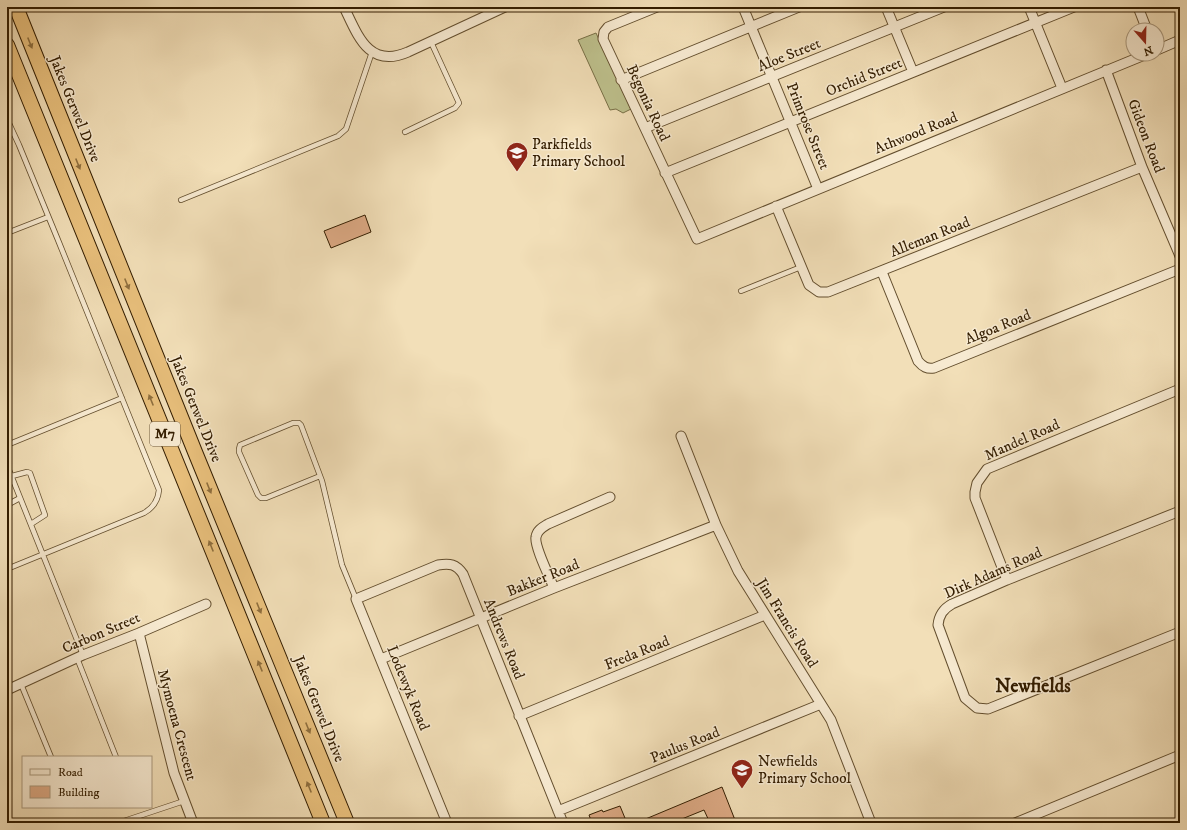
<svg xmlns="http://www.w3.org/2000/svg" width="1187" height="830" font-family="'IM FELL DW Pica',serif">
<rect width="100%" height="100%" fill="#f2dfb8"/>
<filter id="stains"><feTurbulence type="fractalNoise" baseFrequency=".005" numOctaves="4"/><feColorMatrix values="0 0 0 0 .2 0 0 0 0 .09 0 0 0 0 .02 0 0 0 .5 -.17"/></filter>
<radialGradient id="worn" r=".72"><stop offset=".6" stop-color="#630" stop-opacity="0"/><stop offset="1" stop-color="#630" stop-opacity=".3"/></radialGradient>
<path fill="#bec18d" stroke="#786f46" d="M596,33L631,109L623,113L616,109L610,110L578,40Z"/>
<path fill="#ddaa85" stroke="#331d00" d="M365,215L371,232L331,248L324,231Z
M722,787L735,820L729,823H710L704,810L672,823H636Z
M620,806L627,823H592L589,815L602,810L603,812Z"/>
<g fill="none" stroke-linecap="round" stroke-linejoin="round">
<g stroke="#634e2e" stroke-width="6">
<path id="service" d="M7,119L19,145L58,240L159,490C158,501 153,508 144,513L7,569
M405,132L455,108L459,103L431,42
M181,200L338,136L346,129L372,52
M7,233L48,217
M741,291L801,267
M7,445L122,398
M7,465L83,655
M12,476L27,472L30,473L45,515L31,524
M320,476L266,498H261L258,495L239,452V449L240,445L293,423H299L301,425L322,481L342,565L356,599
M7,505L20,498
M77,658L116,757
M21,684L51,757
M118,823L184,801"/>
</g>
<g stroke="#634e2e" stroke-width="11">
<path id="minor" d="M344,7C358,36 369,69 408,52L505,7
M657,7L608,27L604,32L603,39L697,239L1147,54
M743,7L818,189
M886,7L913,72
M1029,7L1062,88
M1138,7L1147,30
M1157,50L1180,40
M1106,70L1142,167L1180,256
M621,80L799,7
M645,128L944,7
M665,173L1074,7
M776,206L809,285L819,292H828L1142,167
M882,272L918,361C923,367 927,369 934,368L1180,269
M681,436L716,525L738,571L831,720L871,823
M1180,511L1007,580L952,604C943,609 939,615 938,625L965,698L977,708L988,709L1180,632
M1007,580L975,498V492L977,483L987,469L1180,389
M554,588C550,578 534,546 536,537C537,530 543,527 548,524L610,497
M139,633L174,773L193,823
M381,659L554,588L716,525
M7,690L83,655L139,633L206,604
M519,716L765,615
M558,811L821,704
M447,823L356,599L438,565C450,563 456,564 463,574L563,823
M1015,823L1180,755"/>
</g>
<g stroke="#331d00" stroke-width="16">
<path id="trunk" d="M16,7L195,452L347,823
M7,45L323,823"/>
</g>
<use href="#service" stroke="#f7ead1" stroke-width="4.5"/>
<use href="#minor" stroke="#f7ead1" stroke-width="9"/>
<use href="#trunk" stroke="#e9c07c" stroke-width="14"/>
</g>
<defs><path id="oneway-solid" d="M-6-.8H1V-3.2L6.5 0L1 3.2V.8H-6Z"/></defs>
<g fill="#8e6e3e">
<use href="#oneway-solid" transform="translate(30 43) rotate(68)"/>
<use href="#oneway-solid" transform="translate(78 164) rotate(68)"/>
<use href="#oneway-solid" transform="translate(127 284) rotate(68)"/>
<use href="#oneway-solid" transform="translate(151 400) rotate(-112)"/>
<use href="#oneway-solid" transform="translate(209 488) rotate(68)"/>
<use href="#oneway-solid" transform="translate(211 546) rotate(-112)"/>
<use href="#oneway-solid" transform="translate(259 608) rotate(68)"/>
<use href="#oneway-solid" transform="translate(260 666) rotate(-112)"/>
<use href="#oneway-solid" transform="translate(308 728) rotate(68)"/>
<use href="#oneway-solid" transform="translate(309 787) rotate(-112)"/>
</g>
<defs>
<g id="school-pin" transform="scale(1.15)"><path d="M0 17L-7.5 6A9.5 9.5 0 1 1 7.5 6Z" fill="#8f2418" stroke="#f7ead1"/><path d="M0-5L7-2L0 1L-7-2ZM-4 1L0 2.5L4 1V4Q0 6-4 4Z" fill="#fff"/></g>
</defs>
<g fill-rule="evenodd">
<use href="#school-pin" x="517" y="153"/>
<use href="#school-pin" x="742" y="770"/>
</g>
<g text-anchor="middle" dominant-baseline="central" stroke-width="3" stroke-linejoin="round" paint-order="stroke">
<rect fill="#f7ead1" stroke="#6e5a3f" stroke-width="1" x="150" y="422" width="30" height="24" rx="3"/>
<g font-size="14" font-weight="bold" fill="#331d00">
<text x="165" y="434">M7</text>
</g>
<g font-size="15" fill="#331d00" stroke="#f7ead1">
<text transform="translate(789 55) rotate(-22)">Aloe Street</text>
<text transform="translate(864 77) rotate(-22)">Orchid Street</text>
<text transform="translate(648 103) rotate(65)">Begonia Road</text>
<text transform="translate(75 109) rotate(68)">Jakes Gerwel Drive</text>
<text transform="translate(808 126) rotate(68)">Primrose Street</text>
<text transform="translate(916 133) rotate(-22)">Athwood Road</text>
<text transform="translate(1146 136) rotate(69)">Gideon Road</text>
<text transform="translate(930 237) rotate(-22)">Alleman Road</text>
<text transform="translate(998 327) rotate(-22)">Algoa Road</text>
<text transform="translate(196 409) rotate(68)">Jakes Gerwel Drive</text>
<text transform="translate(1022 440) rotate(-24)">Mandel Road</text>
<text transform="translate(993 573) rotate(-24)">Dirk Adams Road</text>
<text transform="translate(543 578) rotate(-22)">Bakker Road</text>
<text transform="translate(787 623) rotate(58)">Jim Francis Road</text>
<text transform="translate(101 633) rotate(-23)">Carbon Street</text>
<text transform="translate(504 639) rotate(68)">Andrews Road</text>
<text transform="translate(637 653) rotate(-22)">Freda Road</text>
<text transform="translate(408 688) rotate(68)">Lodewyk Road</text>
<text transform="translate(319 709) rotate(68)">Jakes Gerwel Drive</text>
<text transform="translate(177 725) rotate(75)">Mymoena Crescent</text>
<text transform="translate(685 745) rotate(-22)">Paulus Road</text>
</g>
<g font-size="15" fill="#331d00" stroke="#f7ead1" text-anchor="start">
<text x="532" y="144">Parkfields<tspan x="532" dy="17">Primary School</tspan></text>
<text x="758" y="761">Newfields<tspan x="758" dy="17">Primary School</tspan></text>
</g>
<g font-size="19" font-weight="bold" fill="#331d00" stroke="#f7ead1">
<text x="1033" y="686">Newfields</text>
</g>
</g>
<rect width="1187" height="830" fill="none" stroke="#f2dfb8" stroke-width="24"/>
<rect x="8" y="8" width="1171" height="814" fill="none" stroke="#331d00" stroke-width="2"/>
<rect x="12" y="12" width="1163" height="806" fill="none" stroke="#331d00"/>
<rect x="22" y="756" width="130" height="52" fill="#f7ead1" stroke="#a9987d"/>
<rect x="30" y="769" width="20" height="6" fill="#f7ead1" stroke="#a9987d"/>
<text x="58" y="776" font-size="12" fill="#331d00">Road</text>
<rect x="30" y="786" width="20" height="12" fill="#ddaa85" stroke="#a9987d"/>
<text x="58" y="796" font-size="12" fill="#331d00">Building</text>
<g transform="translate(1145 42) rotate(160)"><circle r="19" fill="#f7ead1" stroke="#a9987d"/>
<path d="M0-3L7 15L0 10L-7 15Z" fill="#8f2418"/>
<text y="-6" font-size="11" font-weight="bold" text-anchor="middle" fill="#331d00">N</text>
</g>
<rect width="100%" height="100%" filter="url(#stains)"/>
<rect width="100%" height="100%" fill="url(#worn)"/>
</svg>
